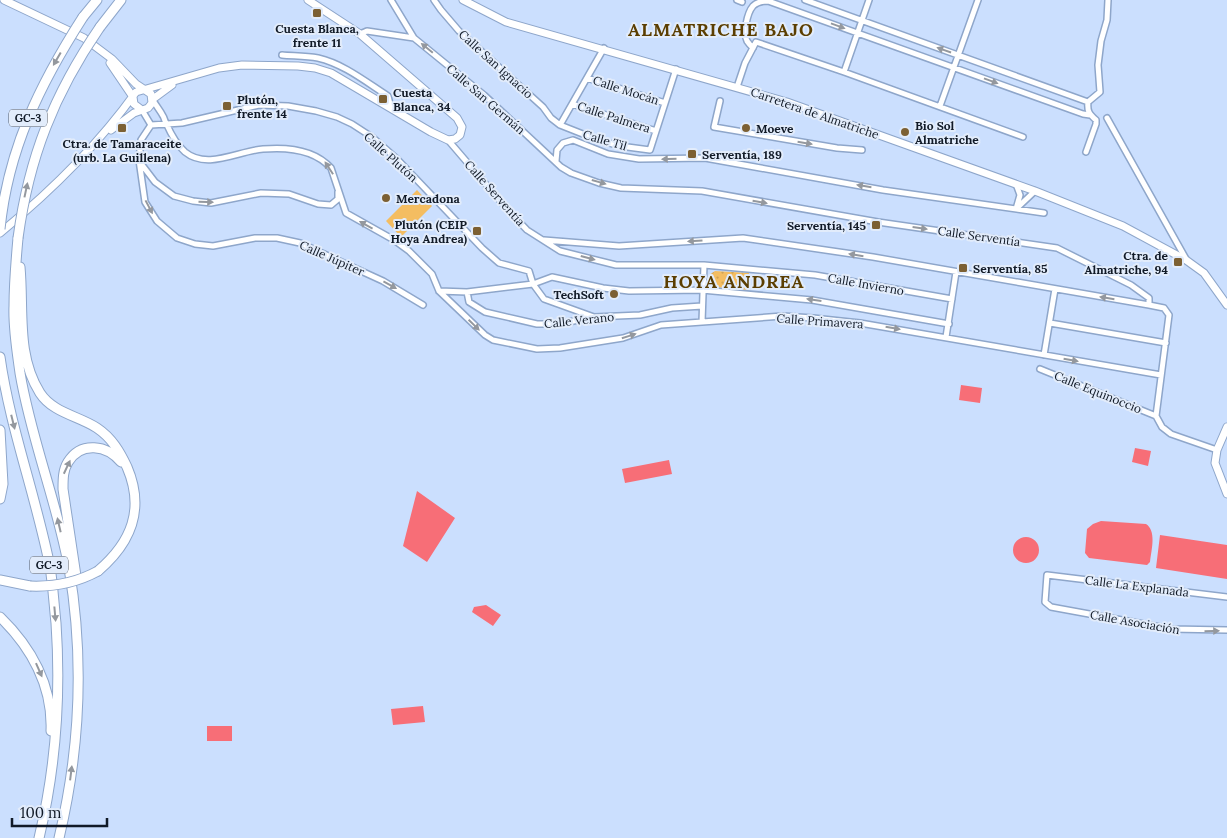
<svg xmlns="http://www.w3.org/2000/svg" width="1227" height="838" font-family="Lora,serif">
<defs>
<pattern id="park-dots" width="8" height="8" patternUnits="userSpaceOnUse" patternTransform="scale(1.25)"><rect width="8" height="8" fill="#f4bd61"/><path d="M2 2h.1M6 6h.1" fill="none" stroke="#d0a254" stroke-width="1.8" stroke-linecap="round"/></pattern>
</defs>
<rect width="100%" height="100%" fill="#cbdffe"/>
<path fill="#f4bd61" d="M417,190L432,206L401,237L386,221Z"/>
<path fill="url(#park-dots)" d="M715,271L749,273L748,290L714,287L709,283V275Z"/>
<path fill="#f76e77" d="M961,385L982,388L980,403L959,400Z
M1135,448L1151,451L1148,466L1132,462Z
M669,460L672,474L625,483L622,469Z
M417,491L455,518L427,562L403,546Z
M1101,521L1146,524C1157,531 1151,551 1150,562L1147,565L1089,558L1085,553L1087,529L1093,524Z
M1160,535L1227,545V579L1156,568Z
M1013 550a13 13 0 1 1 26 0a13 13 0 1 1-26 0Z
M486,605L501,615L493,626L472,612L474,607Z
M423,706L425,722L393,725L391,709Z
M207,726H232V741H207Z"/>
<g fill="none" stroke-linecap="round" stroke-linejoin="round">
<g stroke="#8ea6ca" stroke-width="8">
<path id="minor" d="M391,0L414,38
M434,0L441,10L459,31L543,107L551,118L560,125L598,140L620,146L650,150L676,69
M737,0L742,2
M805,0L1088,102
M360,34L367,31L414,38L484,95L561,167L571,173L599,183L621,188L702,191L878,222L1057,248L1131,285L1149,298V305L873,257L743,238L619,246L544,240
M753,48C751,46 749,44 747,41C743,33 747,13 753,6C757,2 762,1 768,1L1083,114L1090,115
M282,55C293,56 306,56 318,58C344,64 366,82 388,96L391,108
M844,72L869,0
M587,78L665,103
M737,87L745,63L756,42L844,72L1023,137
M153,100C156,106 160,110 163,116C164,117 165,122 166,123C170,132 177,145 185,152C207,170 238,151 263,149C286,147 314,149 331,168L346,213L394,240L409,251L432,274L439,291L485,335L493,340L537,349L560,348L623,338L661,325L783,316L813,318L860,323L1161,375
M720,101L714,127L837,148L862,150
M572,104L656,131
M940,106L978,0
M142,110L151,125
M1107,118L1186,259
M151,125L182,123L259,105L288,106L316,111L337,117L352,124L372,137L397,159L482,248L499,263L529,271L533,284L544,299L594,317
M151,125L141,140L139,160L145,202L157,221L177,238L195,244L213,246L255,238H277L300,243L383,281L423,305
M560,125L604,48
M448,140L508,210L527,230L560,251L616,265H704L815,275L952,299
M1086,152L1096,124V120C1089,114 1087,111 1088,102L1100,92L1098,65L1101,41L1107,20L1108,0
M139,161L155,182L174,196L193,201L211,203L261,193L289,194L318,204L331,205L338,199V192
M556,161L557,150L563,143L573,140L608,154L639,159L705,158L883,190L1044,213
M1016,184L1020,195L1016,209
M1017,208L1035,191
M439,291L467,292L533,284L552,277L603,288L629,291L702,290L812,300L949,324
M467,292L469,302L485,312L537,324H558L594,317L640,315L672,308L702,306
M1149,305L1164,308L1169,315L1156,416L1162,427L1171,434L1217,450
M702,322L704,265
M1050,323L1166,343
M946,337L956,272
M1044,355L1055,289
M1040,369L1156,416
M1227,597L1047,575L1045,602L1051,607L1171,629L1227,630"/>
</g>
<g stroke="#8ea6ca" stroke-width="9">
<path id="secondary" d="M4,0L84,38L112,59L136,84L151,94L152,103L148,108L134,113L111,130
M463,0L506,22L787,102L1035,191L1123,226L1186,260L1204,273L1227,305
M110,63L133,97L134,104L142,110
M153,99L172,85
M0,233C50,192 98,145 136,92L219,68L242,65L298,66L315,68L331,73L431,132L448,140L455,139L460,135L462,127L457,118L360,34L308,0
M1227,427L1217,450L1215,463L1227,494"/>
</g>
<g stroke="#8ea6ca" stroke-width="11">
<path id="motorway" d="M83,17L97,0
M100,27L121,0
M18,238C16,260 14,283 14,306C13,328 17,351 20,373C31,439 57,502 69,568C84,657 80,750 59,838
M20,267C24,310 16,355 40,393C53,413 79,416 97,428C112,438 120,452 127,467C145,509 132,542 98,571
M0,357C10,428 36,496 50,567C53,585 54,605 56,623C61,696 56,767 39,838
M0,430L3,484L0,499
M76,576L63,489C63,479 63,470 68,462C81,441 107,445 121,462
M0,580L30,586
M0,617C31,647 53,686 51,731"/>
</g>
<use href="#minor" stroke="#fff" stroke-width="5"/>
<use href="#secondary" stroke="#fff" stroke-width="7"/>
<use href="#motorway" stroke="#fff" stroke-width="9"/>
<g stroke="#8ea6ca" stroke-width="11" stroke-linecap="butt">
<path id="motorway-bridge" d="M0,229C8,149 40,84 83,17
M18,238C29,157 54,94 100,27
M30,586C55,587 76,583 98,571"/>
</g>
<use href="#motorway-bridge" stroke="#fff" stroke-width="9"/>
</g>
<defs><path id="oneway-solid" d="M-6-.8H1V-3.2L6.5 0L1 3.2V.8H-6Z" transform="scale(1.25)"/></defs>
<g fill="#94989e">
<use href="#oneway-solid" transform="translate(838 26) rotate(20)"/>
<use href="#oneway-solid" transform="translate(427 48) rotate(-141)"/>
<use href="#oneway-solid" transform="translate(944 50) rotate(-161)"/>
<use href="#oneway-solid" transform="translate(57 59) rotate(120)"/>
<use href="#oneway-solid" transform="translate(991 81) rotate(20)"/>
<use href="#oneway-solid" transform="translate(805 143) rotate(9)"/>
<use href="#oneway-solid" transform="translate(669 159) rotate(179)"/>
<use href="#oneway-solid" transform="translate(329 168) rotate(-123)"/>
<use href="#oneway-solid" transform="translate(599 182) rotate(16)"/>
<use href="#oneway-solid" transform="translate(864 186) rotate(-171)"/>
<use href="#oneway-solid" transform="translate(26 190) rotate(-78)"/>
<use href="#oneway-solid" transform="translate(206 202) rotate(2)"/>
<use href="#oneway-solid" transform="translate(760 202) rotate(10)"/>
<use href="#oneway-solid" transform="translate(149 207) rotate(62)"/>
<use href="#oneway-solid" transform="translate(366 225) rotate(-151)"/>
<use href="#oneway-solid" transform="translate(920 228) rotate(8)"/>
<use href="#oneway-solid" transform="translate(695 241) rotate(176)"/>
<use href="#oneway-solid" transform="translate(856 255) rotate(-171)"/>
<use href="#oneway-solid" transform="translate(588 258) rotate(15)"/>
<use href="#oneway-solid" transform="translate(390 285) rotate(29)"/>
<use href="#oneway-solid" transform="translate(1107 298) rotate(-171)"/>
<use href="#oneway-solid" transform="translate(814 300) rotate(-172)"/>
<use href="#oneway-solid" transform="translate(474 325) rotate(44)"/>
<use href="#oneway-solid" transform="translate(893 328) rotate(10)"/>
<use href="#oneway-solid" transform="translate(629 336) rotate(-17)"/>
<use href="#oneway-solid" transform="translate(1071 360) rotate(10)"/>
<use href="#oneway-solid" transform="translate(13 422) rotate(76)"/>
<use href="#oneway-solid" transform="translate(67 467) rotate(-65)"/>
<use href="#oneway-solid" transform="translate(59 525) rotate(-103)"/>
<use href="#oneway-solid" transform="translate(55 614) rotate(85)"/>
<use href="#oneway-solid" transform="translate(1212 631) rotate(-2)"/>
<use href="#oneway-solid" transform="translate(39 670) rotate(66)"/>
<use href="#oneway-solid" transform="translate(71 773) rotate(-83)"/>
</g>
<g fill="#7c6033" stroke="#e2ecfb" stroke-width="2">
<rect x="312" y="8" width="10" height="10" rx="2.5"/>
<rect x="378" y="94" width="10" height="10" rx="2.5"/>
<rect x="222" y="101" width="10" height="10" rx="2.5"/>
<rect x="117" y="123" width="10" height="10" rx="2.5"/>
<circle cx="746" cy="128" r="5"/>
<circle cx="905" cy="132" r="5"/>
<rect x="687" y="149" width="10" height="10" rx="2.5"/>
<circle cx="386" cy="198" r="5"/>
<rect x="871" y="220" width="10" height="10" rx="2.5"/>
<rect x="472" y="226" width="10" height="10" rx="2.5"/>
<rect x="1173" y="257" width="10" height="10" rx="2.5"/>
<rect x="958" y="263" width="10" height="10" rx="2.5"/>
<circle cx="614" cy="294" r="5"/>
</g>
<g text-anchor="middle" dominant-baseline="central" stroke-width="4" stroke-linejoin="round" paint-order="stroke">
<g fill="#e2ecfb" stroke="#505967" stroke-width="1">
<rect x="9" y="109.5" width="38" height="17" rx="4"/>
<rect x="30" y="556.5" width="38" height="17" rx="4"/>
</g>
<g font-size="11" font-weight="bold" fill="#111a27">
<text x="28" y="118">GC-3</text>
<text x="49" y="565">GC-3</text>
</g>
<g font-size="12" font-weight="bold" fill="#111a27" stroke="#e2ecfb" text-anchor="start">
<text x="317" y="28" text-anchor="middle">Cuesta Blanca,<tspan x="317" dy="14">frente 11</tspan></text>
<text x="393" y="92">Cuesta<tspan x="393" dy="14">Blanca, 34</tspan></text>
<text x="237" y="99">Plutón,<tspan x="237" dy="14">frente 14</tspan></text>
<text x="915" y="125">Bio Sol<tspan x="915" dy="14">Almatriche</tspan></text>
<text x="756" y="128">Moeve</text>
<text x="122" y="143" text-anchor="middle">Ctra. de Tamaraceite<tspan x="122" dy="14">(urb. La Guillena)</tspan></text>
<text x="702" y="154">Serventía, 189</text>
<text x="396" y="198">Mercadona</text>
<text x="467" y="224" text-anchor="end">Plutón (CEIP<tspan x="467" dy="14">Hoya Andrea)</tspan></text>
<text x="866" y="225" text-anchor="end">Serventía, 145</text>
<text x="1168" y="255" text-anchor="end">Ctra. de<tspan x="1168" dy="14">Almatriche, 94</tspan></text>
<text x="973" y="268">Serventía, 85</text>
<text x="604" y="294" text-anchor="end">TechSoft</text>
</g>
<g font-size="12" fill="#111a27" stroke="#e2ecfb">
<text transform="translate(496 64) rotate(42)">Calle San Ignacio</text>
<text transform="translate(626 90) rotate(18)">Calle Mocán</text>
<text transform="translate(486 99) rotate(41)">Calle San Germán</text>
<text transform="translate(815 113) rotate(19)">Carretera de Almatriche</text>
<text transform="translate(614 117) rotate(18)">Calle Palmera</text>
<text transform="translate(605 140) rotate(16)">Calle Til</text>
<text transform="translate(391 157) rotate(42)">Calle Plutón</text>
<text transform="translate(495 193) rotate(48)">Calle Serventía</text>
<text transform="translate(979 236) rotate(8)">Calle Serventía</text>
<text transform="translate(332 258) rotate(24)">Calle Júpiter</text>
<text transform="translate(866 284) rotate(10)">Calle Invierno</text>
<text transform="translate(579 320) rotate(-6)">Calle Verano</text>
<text transform="translate(820 321) rotate(4)">Calle Primavera</text>
<text transform="translate(1098 392) rotate(22)">Calle Equinoccio</text>
<text transform="translate(1137 586) rotate(7)">Calle La Explanada</text>
<text transform="translate(1135 622) rotate(10)">Calle Asociación</text>
</g>
<g font-size="18" font-weight="bold" letter-spacing="1" fill="#5b3e01" stroke="#e2ecfb">
<text x="721" y="29">ALMATRICHE BAJO</text>
<text x="734" y="281">HOYA ANDREA</text>
</g>
</g>
<path d="M12 818v8h95v-8" fill="none" stroke="#111a27" stroke-width="2.5"/>
<text x="20" y="818" font-size="15" fill="#111a27" stroke="#e2ecfb" stroke-width="4" paint-order="stroke">100 m</text>
</svg>
